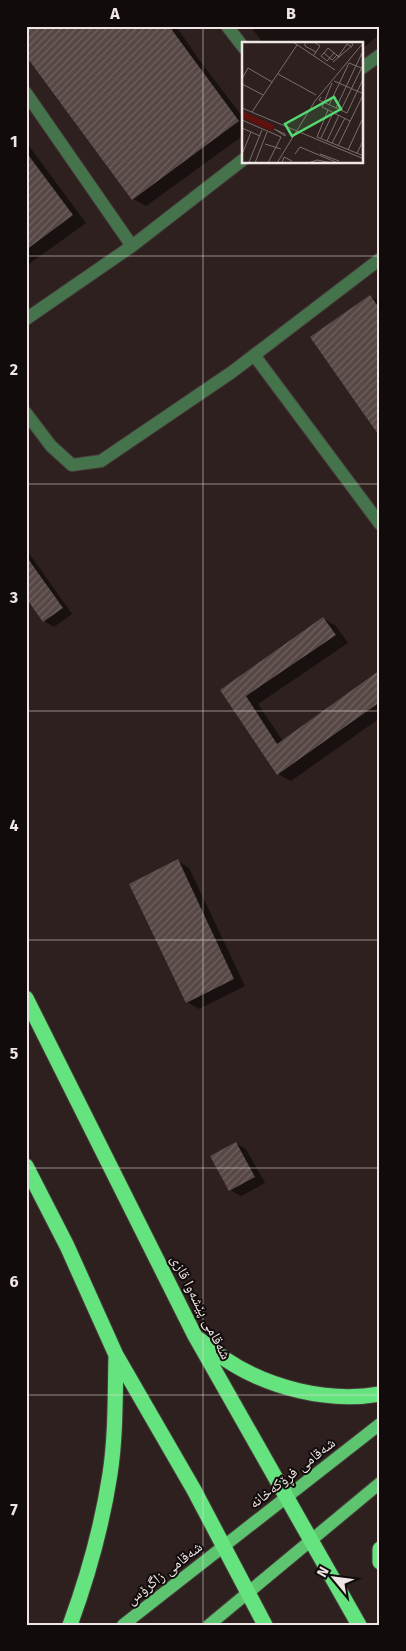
<svg xmlns="http://www.w3.org/2000/svg" width="406" height="1651" font-family="'Fira Sans','Noto Naskh Arabic',sans-serif">
<defs>
<pattern id="building-hatch" width="6" height="6" patternUnits="userSpaceOnUse" patternTransform="scale(1.25)"><rect width="6" height="6" fill="#574846"/><path d="M-1 1l2-2M0 6l6-6M5 7l2-2" fill="none" stroke="#6f6261"/></pattern>
</defs>
<rect width="100%" height="100%" fill="#2d201f"/>
<path fill="#0007" d="M26,26H176L197,57L244,119V135L146,206L133,199Z
M257,26H380V34L362,49V44H264L253,30Z
M26,142L86,223L26,266Z
M371,297L380,302V436Z
M26,549L72,614L54,627L44,621L28,598L26,600Z
M323,618L336,626L348,643L258,704L283,741L380,672V718L291,781L278,774L221,690Z
M178,861L189,868L245,986L199,1009L187,1002Z
M236,1143L246,1149L265,1183L241,1196L230,1190Z"/>
<path fill="url(#building-hatch)" d="M26,26H169L239,121L132,200L26,56Z
M26,152L73,215L26,250Z
M370,295L380,309V437L310,337Z
M26,556L63,608L43,622L26,598Z
M323,617L336,635L246,696L277,744L380,670V702L277,775L220,690Z
M178,859L234,979L186,1003L129,884Z
M236,1142L255,1177L229,1191L210,1156Z"/>
<g fill="none" stroke-linecap="round" stroke-linejoin="round">
<g stroke="#483c3b" stroke-width="14">
<path id="minor" d="M227,26L244,48
M362,68L380,55
M26,93L132,246
M26,319L132,246L244,159
M254,355L380,524
M26,413L51,446L72,465L101,461L232,372L380,259"/>
</g>
<g stroke="#483c3b" stroke-width="14">
<path id="major" d="M123,1625L380,1424
M209,1625L380,1483"/>
</g>
<g stroke="#483c3b" stroke-width="17">
<path id="highway" d="M26,998L194,1334L359,1625
M26,1166L67,1246L116,1355L194,1490L265,1625
M200,1340C208,1346 216,1353 225,1359C268,1388 328,1403 380,1394
M380,1549V1562
M70,1625C88,1576 102,1526 110,1474C116,1435 115,1395 116,1356"/>
</g>
<use href="#minor" stroke="#45744c" stroke-width="12"/>
<use href="#major" stroke="#5dc470" stroke-width="12"/>
<use href="#highway" stroke="#65e37e" stroke-width="15"/>
</g>
<path fill="none" stroke="#efe5e4" stroke-width="1" stroke-opacity="0.55" d="M203,26V1625M26,256H380M26,484H380M26,711H380M26,940H380M26,1168H380M26,1395H380"/>
<g text-anchor="middle" dominant-baseline="central" stroke-width="4" stroke-linejoin="round" paint-order="stroke">
<g font-size="15" fill="#efe5e4" stroke="#110c0b">
<text transform="translate(201 1307) rotate(63)">شەقامی پێشەوا قازی</text>
<text transform="translate(292 1473) rotate(-38)">شەقامی فڕۆکەخانە</text>
<text transform="translate(164 1573) rotate(-38)">شەقامی زاگرۆس</text>
</g>
</g>
<g transform="translate(242 42)">
<rect width="121" height="121" fill="#2d201f"/>
<path d="M0,69L32,83L30,89L0,76Z" fill="#60110e"/>
<path fill="none" stroke="#7b6f6e" stroke-width="1" d="M51,0L93,28M63,0V4L74,10M72,0L78,4L72,13M82,11L79,14L85,19L92,11M95,13L90,18L82,11L86,6L96,14L97,16M96,15L105,2L110,5M91,20L111,3L109,0M107,21L122,27M36,32L74,53M0,37L6,26L30,40M92,39L122,52M90,41L80,65L108,79M0,42L21,53M79,55L77,58L105,71L122,35M87,63L107,21M0,66L122,117M94,66L120,11M86,68L75,95L122,114M99,68L122,21M10,70L55,3M0,78L39,95L26,121M0,86L18,94M32,87L43,92V94L34,88M79,96L91,71M85,99L97,73M90,101L103,76M23,102L39,107M96,104L122,51M106,108L120,78M1,110L9,90M115,111L122,97M53,112L58,105L96,121M78,112L97,119M7,120L20,88M13,121L25,90M35,121L73,59L122,0M40,121L42,115L50,119M66,121L75,118L91,121"/>
<path fill="#55d671" fill-opacity="0.15" stroke="#55d671" stroke-width="2.5" d="M92,55L99,67L50,94L43,82Z"/>
<rect width="121" height="121" fill="none" stroke="#efe5e4" stroke-width="2.5"/>
</g>
<rect width="406" height="1651" fill="none" stroke="#110c0b" stroke-width="55"/>
<g transform="translate(334 1578) rotate(299)" stroke="#110c0b" stroke-width="4" paint-order="stroke">
<path d="M0-4L9 19L0 12L-9 19Z" fill="#efe5e4"/>
<text y="-8" font-size="14" font-weight="bold" text-anchor="middle" fill="#efe5e4">N</text>
</g>
<rect x="28" y="28" width="350" height="1596" fill="none" stroke="#efe5e4" stroke-width="2"/>
<g font-size="16" text-anchor="middle" font-weight="bold" fill="#efe5e4">
<text x="115" y="19">A</text>
<text x="291" y="19">B</text>
<text x="14" y="147">1</text>
<text x="14" y="375">2</text>
<text x="14" y="603">3</text>
<text x="14" y="831">4</text>
<text x="14" y="1059">5</text>
<text x="14" y="1287">6</text>
<text x="14" y="1515">7</text>
</g>
</svg>
